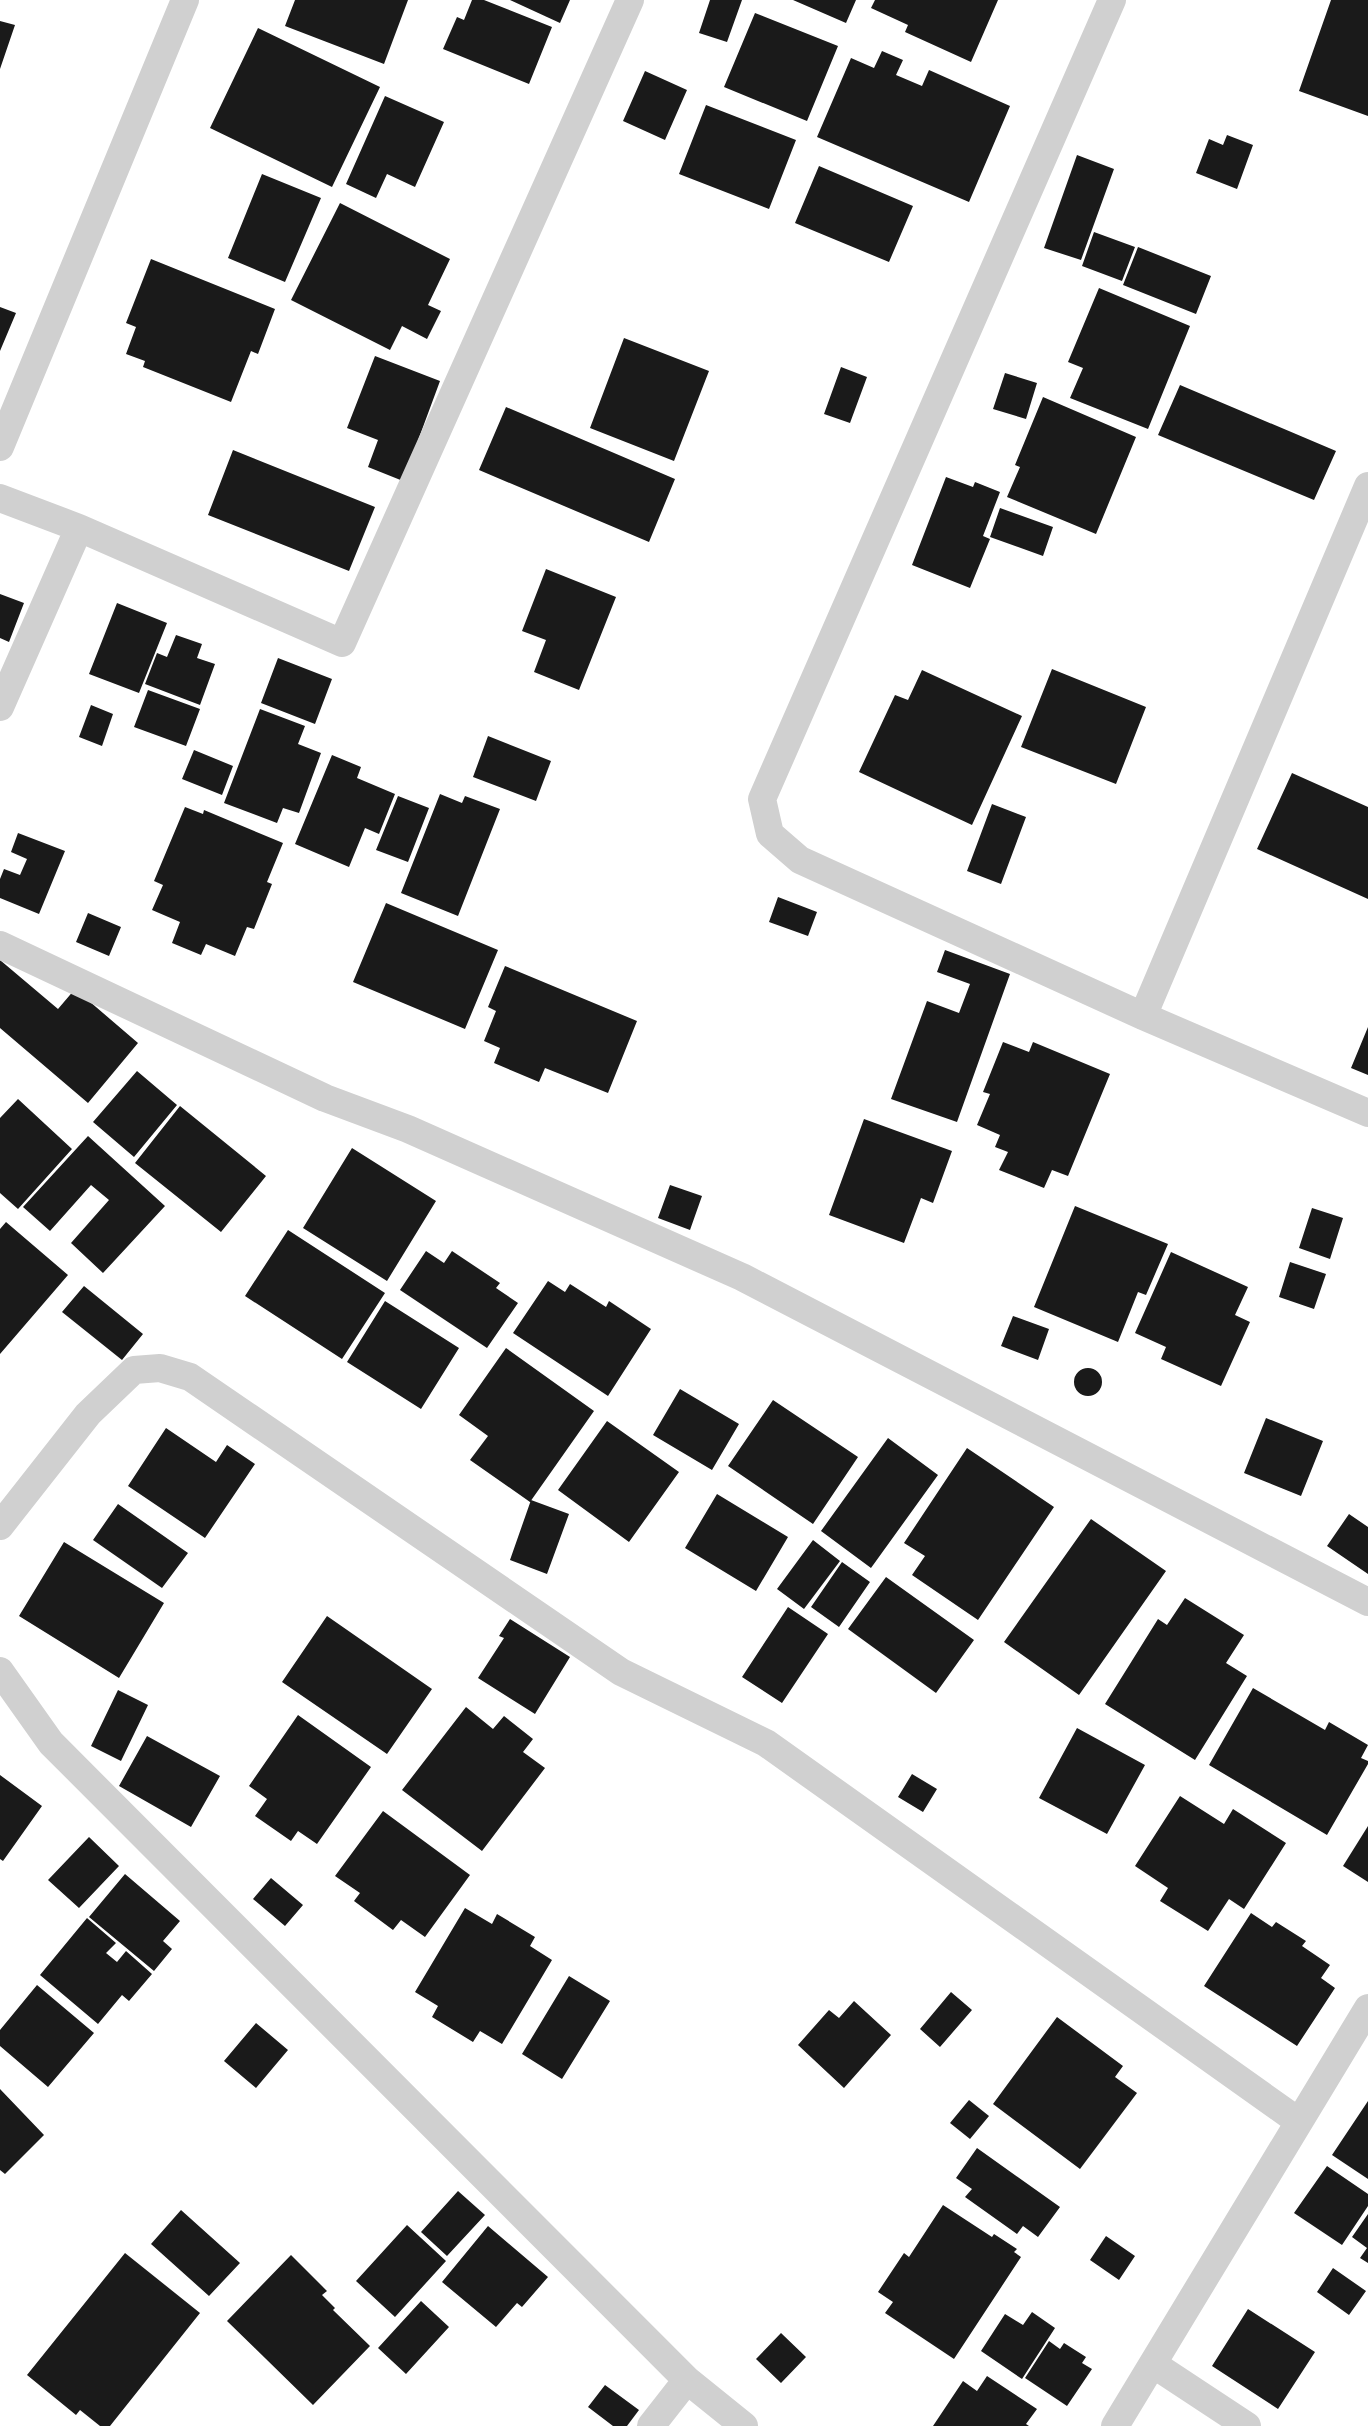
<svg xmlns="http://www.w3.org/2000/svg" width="1368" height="2426" font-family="Rubik,sans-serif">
<rect width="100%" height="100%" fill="#fff"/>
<path fill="#1a1a1a" d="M295,0H408L384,64L285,26Z
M472,0H484L552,27L529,84L443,49L457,17L464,20Z
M510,0H570L560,23Z
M710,0H742L727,42L699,33Z
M793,0H856L846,23Z
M875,0H998L971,62L905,32L908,25L871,8Z
M1331,0H1368V116L1299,91Z
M755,13L838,46L807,121L724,87Z
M0,21L15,25L0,69Z
M258,28L380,87L332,187L210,128Z
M882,51L903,60L896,75L922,86L929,70L1010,106L969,202L817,137L851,58L874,68Z
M645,71L687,90L665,140L623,121Z
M385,96L444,122L415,187L387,174L376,198L346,184Z
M706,105L796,140L769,209L679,174Z
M1227,135L1253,145L1237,189L1196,173L1209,139L1223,145Z
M1077,155L1114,169L1081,260L1044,248Z
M819,166L913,206L889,262L795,223Z
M262,174L321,198L285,282L228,258Z
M340,203L450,259L428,305L441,311L427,339L402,326L390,350L291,300Z
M1094,232L1135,247L1122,281L1082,266Z
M1138,247L1211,276L1196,314L1123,285Z
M151,259L275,309L258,354L251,351L231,402L143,367L145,361L126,354L136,327L126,323Z
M1099,288L1190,326L1148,429L1070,398L1083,368L1068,362Z
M0,307L16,313L0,351Z
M624,338L709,371L674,461L590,428Z
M375,356L440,381L403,481L368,467L378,440L347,428Z
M841,367L867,377L850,423L824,414Z
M1005,373L1037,383L1026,419L993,409Z
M1180,385L1336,451L1314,500L1158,435Z
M1043,397L1136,437L1096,534L1007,497L1020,467L1015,465Z
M506,407L675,479L649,542L479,470Z
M233,450L375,507L349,571L208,515Z
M946,477L973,487L975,482L1000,492L983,536L990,539L970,588L912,565Z
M1000,508L1053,527L1043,556L990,537Z
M546,569L616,597L579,690L534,672L546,640L522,631Z
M0,594L24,603L9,642L0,638Z
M117,603L167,623L139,693L89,674Z
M176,635L202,644L197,658L215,664L200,705L145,684L157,653L167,657Z
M278,658L332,679L315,724L261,703Z
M1052,669L1146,707L1116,784L1021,747Z
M922,670L1022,716L972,825L859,772L895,695L908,700Z
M148,690L200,709L186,746L134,727Z
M91,705L113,714L102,746L79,737Z
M260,709L305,726L298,744L321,753L299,813L283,808L277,823L224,803Z
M488,736L551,761L536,801L473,777Z
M194,750L233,766L222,795L182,779Z
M332,755L361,767L357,778L395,794L379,834L365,828L349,867L295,844Z
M1292,773L1368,807V899L1257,849Z
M440,794L462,803L465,796L500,809L458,916L401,893Z
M398,796L429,808L408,862L376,850Z
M992,804L1026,817L1001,884L967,871Z
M185,807L203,814L204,810L283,843L267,882L272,884L254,929L247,927L235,956L206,944L201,955L172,943L180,922L152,910L163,885L154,881Z
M18,833L65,851L39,914L0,898V879L4,869L20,875L27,859L11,852Z
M778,897L817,912L808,936L769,922Z
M386,903L498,950L465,1029L353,982Z
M88,913L121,927L109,956L76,942Z
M945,950L1010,974L957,1122L891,1099L927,1001L959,1013L970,984L937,972Z
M0,960L58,1009L75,989L138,1043L88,1103L0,1028Z
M505,966L637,1021L608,1093L545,1068L539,1082L494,1063L500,1048L484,1041L496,1011L488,1007Z
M1368,1027V1075L1351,1068Z
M1003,1042L1029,1052L1033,1042L1110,1074L1068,1176L1052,1170L1044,1188L999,1170L1008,1152L995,1147L1000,1135L977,1125L990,1094L983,1092Z
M137,1071L177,1105L134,1157L93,1122Z
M18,1099L72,1149L18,1209L0,1193V1118Z
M180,1106L266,1176L221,1232L135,1163Z
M864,1119L952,1151L933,1203L921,1198L904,1243L829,1215Z
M88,1136L165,1206L103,1273L71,1243L109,1200L91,1185L50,1231L23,1207Z
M352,1148L436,1201L387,1281L303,1228Z
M670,1185L702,1196L690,1230L658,1218Z
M1075,1206L1168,1244L1146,1295L1138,1292L1118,1342L1034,1307Z
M1312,1208L1343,1218L1330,1259L1299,1248Z
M6,1222L68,1275L0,1354V1229Z
M288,1230L385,1293L342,1359L245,1296Z
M426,1251L444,1263L452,1251L500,1283L496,1288L518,1303L487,1348L400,1290Z
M1171,1252L1248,1287L1235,1315L1250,1322L1221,1386L1161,1359L1166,1347L1135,1333Z
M1290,1262L1326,1274L1314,1309L1279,1297Z
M548,1281L565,1292L570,1284L606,1307L609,1301L651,1329L608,1396L513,1333Z
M84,1286L143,1334L122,1360L62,1312Z
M385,1301L459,1348L421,1409L347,1362Z
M1013,1316L1049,1329L1038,1360L1001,1346Z
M506,1348L594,1411L530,1502L470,1460L488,1436L459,1415Z
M1074 1382a14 14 0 1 1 28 0a14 14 0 1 1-28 0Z
M680,1389L739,1424L712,1470L653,1435Z
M773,1400L858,1457L813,1524L728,1466Z
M1266,1418L1323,1441L1301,1496L1244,1473Z
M607,1421L679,1472L629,1542L558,1490Z
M166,1428L216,1462L227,1445L255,1464L205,1538L128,1486Z
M888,1438L938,1475L871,1568L821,1531Z
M967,1448L1054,1507L978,1620L912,1575L925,1556L904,1543Z
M717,1494L788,1537L756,1591L685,1548Z
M531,1500L569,1514L547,1574L510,1560Z
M118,1504L188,1553L162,1588L93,1540Z
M1349,1514L1368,1527V1574L1327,1546Z
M1091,1519L1166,1571L1079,1695L1004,1642Z
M813,1540L840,1561L804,1609L777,1589Z
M64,1542L164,1603L119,1678L19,1616Z
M842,1562L870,1582L839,1627L811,1607Z
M886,1577L974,1640L936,1693L848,1629Z
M1185,1598L1244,1635L1226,1663L1247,1676L1195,1760L1105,1704L1158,1619L1167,1625Z
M788,1607L828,1634L782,1703L742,1677Z
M327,1616L432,1689L387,1754L282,1682Z
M510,1619L570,1657L535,1714L478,1678L504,1638L499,1636Z
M1253,1688L1325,1730L1329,1722L1368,1745L1361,1758L1368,1761V1764L1327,1835L1209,1765Z
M118,1690L148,1705L121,1761L91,1746Z
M466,1707L493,1729L504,1716L533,1739L523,1752L545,1768L482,1851L402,1790Z
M298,1715L371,1767L317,1844L298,1831L291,1841L255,1816L267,1799L249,1786Z
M1077,1728L1145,1765L1107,1834L1039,1798Z
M147,1736L220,1776L191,1827L119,1786Z
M912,1774L937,1789L923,1812L898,1797Z
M0,1775L42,1806L3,1861L0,1859Z
M1180,1796L1224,1824L1233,1809L1286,1843L1244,1909L1229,1899L1208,1931L1160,1901L1168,1888L1135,1866Z
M383,1811L470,1875L425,1937L401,1920L393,1930L354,1901L360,1893L335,1876Z
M1368,1826V1882L1343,1866Z
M89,1837L119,1866L79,1908L48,1880Z
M125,1874L180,1921L163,1941L172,1949L154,1971L89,1917Z
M271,1878L303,1905L285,1926L253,1899Z
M465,1908L492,1924L497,1914L535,1937L530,1946L552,1960L502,2044L480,2031L473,2042L432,2017L438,2006L415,1992Z
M1251,1913L1272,1927L1276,1922L1306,1941L1302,1946L1330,1965L1321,1978L1335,1988L1297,2046L1204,1986Z
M87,1918L116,1943L106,1953L117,1962L126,1951L152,1974L129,2001L122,1995L98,2024L40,1975Z
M569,1976L610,2001L562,2079L522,2054Z
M37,1985L94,2033L48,2087L0,2046V2030Z
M951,1992L972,2010L940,2047L920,2029Z
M854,2001L891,2035L844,2088L798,2045L829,2010L839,2018Z
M1057,2017L1123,2066L1115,2077L1137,2093L1080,2169L993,2104Z
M256,2023L288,2050L256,2088L224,2061Z
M0,2089L44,2135L5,2174L0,2170Z
M969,2100L989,2116L970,2139L950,2123Z
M1368,2101V2179L1332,2155Z
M977,2148L1060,2207L1038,2237L1023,2226L1017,2234L965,2197L972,2189L956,2178Z
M1327,2166L1368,2194V2206L1342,2245L1294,2213Z
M458,2191L485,2215L447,2256L421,2232Z
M943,2205L992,2237L994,2234L1017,2249L1014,2252L1021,2257L954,2359L885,2313L893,2302L878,2292L904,2253L909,2257Z
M181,2210L240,2263L209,2296L151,2244Z
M1368,2214V2263L1360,2258L1367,2248L1352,2237Z
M407,2225L446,2261L395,2317L356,2281Z
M488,2226L548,2277L522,2307L517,2303L496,2327L442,2282Z
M1106,2236L1135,2256L1119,2280L1090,2260Z
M125,2253L200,2313L110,2426H100L80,2410L76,2415L27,2375Z
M291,2255L327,2291L322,2295L335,2308L333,2310L370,2346L313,2405L227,2321Z
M1333,2268L1366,2291L1349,2315L1317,2292Z
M421,2301L449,2327L406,2374L378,2348Z
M1248,2309L1315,2352L1278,2409L1212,2366Z
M1032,2312L1055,2328L1022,2379L981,2351L1005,2314L1023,2325Z
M781,2333L806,2357L781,2383L756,2359Z
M1049,2341L1060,2349L1064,2343L1086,2357L1082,2363L1092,2369L1067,2406L1025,2378Z
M987,2376L1037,2409L1026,2424L1029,2426H933L963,2381L977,2391Z
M605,2385L639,2410L627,2426H613L588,2407Z"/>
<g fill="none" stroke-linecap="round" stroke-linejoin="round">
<path stroke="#d0d0d0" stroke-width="28" d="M1112,0L762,799L770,834L800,860L1143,1016L1368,1113
M0,447L185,0
M0,498L79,528L342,643L630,0
M0,707L79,528
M0,945L325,1098L408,1129L742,1277L1368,1602
M1143,1016L1368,486
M0,1526L88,1414L134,1370L160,1368L190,1377L621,1672L766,1743L1298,2121
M0,1671L51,1743L687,2380L744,2426
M1153,2364L1247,2426
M651,2426L687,2380
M1115,2426L1368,2008"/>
</g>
</svg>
